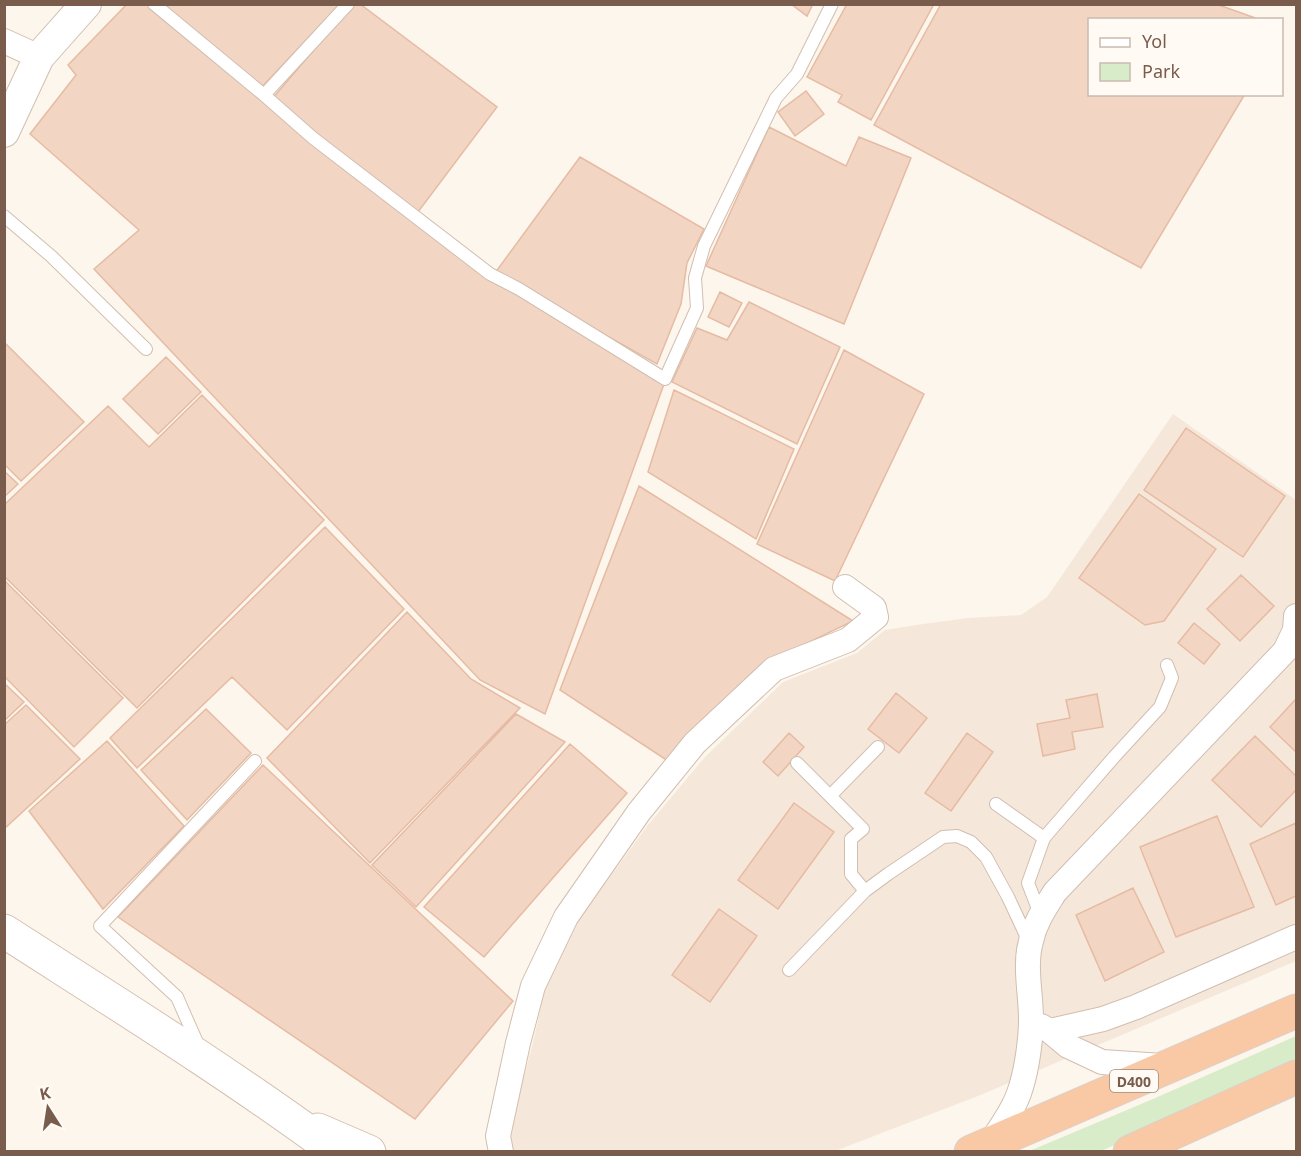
<svg xmlns="http://www.w3.org/2000/svg" width="1301" height="1156" font-family="'Noto Sans',sans-serif">
<rect width="100%" height="100%" fill="#fdf6ec"/>
<path fill="#f5e8da" d="M1173,414L1296,500V961L978,1096L835,1151H511L510,1128L533,1043L545,988L576,923L648,825L705,757L783,682L857,653L885,630L923,624L968,618L1021,615L1047,597Z"/>
<path fill="#d8ecc9" d="M1296,1036V1065L1101,1151L1027,1152L1153,1099Z"/>
<path fill="#f3d5c3" stroke="#e6bba3" stroke-width="1.5" d="M127,4H146L307,137L487,275L664,384L545,714L480,680L94,269L139,230L30,134L76,75L68,65Z
M157,4H340L260,89Z
M353,4H360L497,107L418,212L272,99Z
M791,4H813L807,16Z
M847,4H934L871,120L838,102L842,95L807,77Z
M941,4H1216L1261,20H1090V94H1245L1141,268L874,125Z
M806,91L824,114L795,136L778,112Z
M769,127L846,166L859,137L911,158L844,324L706,266Z
M580,157L704,229L687,263L681,304L657,364L495,273Z
M720,292L742,303L729,327L708,317Z
M749,302L840,347L797,444L672,382L697,328L727,340Z
M4,342L84,422L21,481L4,464Z
M844,350L924,394L835,581L757,544Z
M166,357L201,392L158,434L123,399Z
M674,390L794,449L756,539L648,472Z
M202,395L324,520L137,708L4,576V505L108,406L149,447Z
M1186,428L1285,496L1243,557L1144,490Z
M4,471L18,484L4,497Z
M639,486L853,621L772,660L668,761L560,690Z
M1139,494L1216,549L1164,621L1145,625L1079,578Z
M325,527L404,609L287,730L232,677L137,768L110,738Z
M1241,575L1274,606L1240,641L1207,609Z
M4,580L123,698L74,747L4,676Z
M407,612L471,679L520,708L370,863L267,758Z
M1194,623L1220,644L1204,664L1178,643Z
M4,683L24,702L4,721Z
M896,693L927,718L899,753L868,729Z
M1097,694L1103,727L1072,732L1075,749L1043,756L1037,724L1070,718L1066,700Z
M1296,699V752L1270,727Z
M26,705L80,759L4,829V725Z
M206,709L251,753L187,820L141,770Z
M516,714L565,742L416,907L372,865Z
M789,733L804,747L778,776L763,762Z
M967,733L993,752L951,811L925,793Z
M1255,736L1296,776V790L1261,827L1212,780Z
M107,741L184,826L103,909L29,811Z
M570,744L627,793L484,957L424,907Z
M263,765L513,1001L415,1119L118,917Z
M794,803L834,832L778,909L738,880Z
M1217,816L1254,907L1176,937L1140,847Z
M1296,823V896L1276,905L1250,844Z
M1133,888L1164,952L1105,981L1076,915Z
M719,909L757,936L710,1002L672,975Z"/>
<g fill="none" stroke-linecap="round" stroke-linejoin="round">
<g stroke="#d1beb0" stroke-width="14">
<path id="service" d="M154,4L264,95L313,138L490,274L519,289L665,379L697,308L695,278L704,246L776,98L797,74L832,4
M264,95L348,4
M4,216L51,256L146,349
M797,763L863,829L851,839V874L865,891
M830,796L878,747
M996,804L1044,838
M1040,914L1028,883L1044,838L1114,757L1160,707L1172,678L1167,665
M789,970L865,891L888,874L943,837L957,836L971,842L986,857L1008,897L1029,942
M199,1047L177,997L100,926L255,761"/>
</g>
<g stroke="#d1beb0" stroke-width="26">
<path id="minor" d="M4,41L39,57
M1041,1026L1050,1031L1068,1046L1102,1062L1163,1066
M1050,1031L1103,1019L1136,1007L1296,937
M990,1144C1002,1125 1015,1108 1021,1087C1027,1068 1031,1039 1031,1019C1031,993 1024,966 1031,941C1035,922 1045,908 1055,892L1285,651L1295,630L1296,616
M501,1152L498,1136L518,1043L533,986L566,917L639,812L695,743L774,669L848,640L876,617L874,608L845,587"/>
</g>
<g stroke="#d1beb0" stroke-width="32">
<path id="tertiary" d="M4,132L39,57L86,4"/>
</g>
<g stroke="#d6c0b0" stroke-width="35">
<path id="secondary" d="M4,931C116,1003 229,1073 336,1152
M318,1130L369,1152"/>
</g>
<g stroke="#dad1cd" stroke-width="35">
<path id="trunk" d="M971,1152L1296,1011
M1130,1152L1296,1077"/>
</g>
<use href="#service" stroke="#fff" stroke-width="12"/>
<use href="#minor" stroke="#fff" stroke-width="24"/>
<use href="#tertiary" stroke="#fff" stroke-width="30"/>
<use href="#secondary" stroke="#fff" stroke-width="33"/>
<use href="#trunk" stroke="#f9c8a4" stroke-width="33"/>
</g>
<g text-anchor="middle" dominant-baseline="central" stroke-width="5" stroke-linejoin="round" paint-order="stroke">
<rect fill="#fffaf3" stroke="#a28b7f" stroke-width="1.5" x="1110" y="1070" width="48" height="22" rx="4.5"/>
<g font-size="14" font-weight="bold" fill="#7a5c4d">
<text x="1134" y="1081">D400</text>
</g>
</g>
<rect width="1301" height="1156" fill="none" stroke="#7a5c4d" stroke-width="12"/>
<rect x="1088" y="18" width="195" height="78" fill="#fffaf3" stroke="#cabbb1" stroke-width="1.5"/>
<rect x="1100" y="38" width="30" height="9" fill="#ffffff" stroke="#cabbb1" stroke-width="1.5"/>
<text x="1142" y="48" font-size="18" fill="#7a5c4d">Yol</text>
<rect x="1100" y="63" width="30" height="18" fill="#d8ecc9" stroke="#cabbb1" stroke-width="1.5"/>
<text x="1142" y="78" font-size="18" fill="#7a5c4d">Park</text>
<g transform="translate(48 1108) rotate(348)" stroke="#fffaf3" stroke-width="4.5" paint-order="stroke">
<path d="M0-4.5L10 22L0 15L-10 22Z" fill="#7a5c4d"/>
<text y="-9" font-size="16" font-weight="bold" text-anchor="middle" fill="#7a5c4d">K</text>
</g>
</svg>
